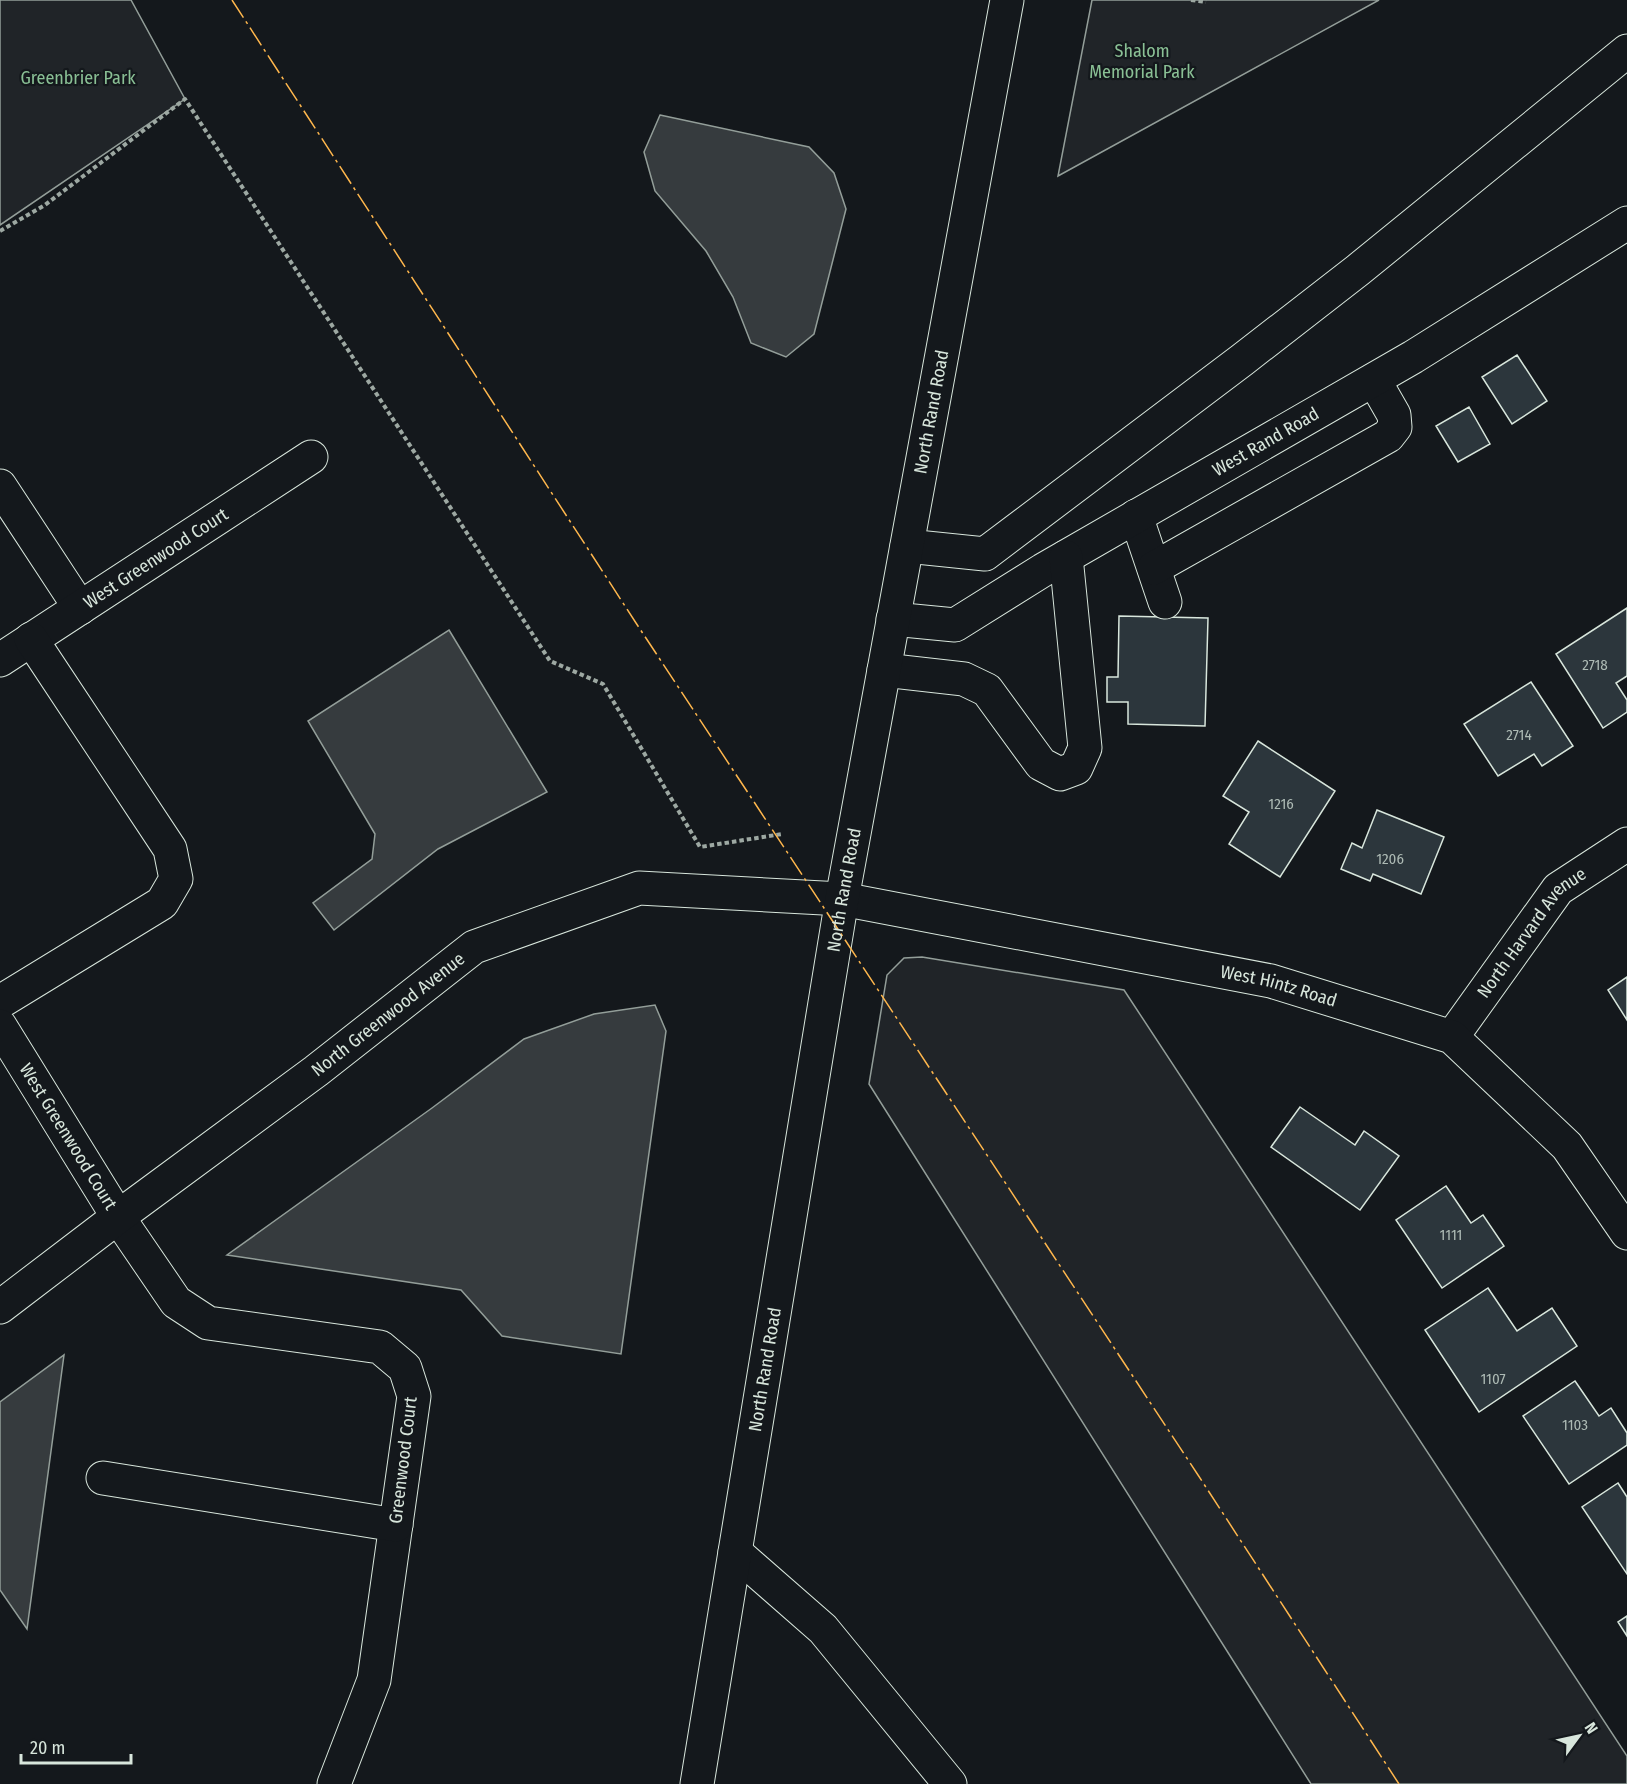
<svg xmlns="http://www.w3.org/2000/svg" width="1627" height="1784" font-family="'Fira Sans Condensed',sans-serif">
<rect width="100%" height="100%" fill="#14181c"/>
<path fill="#202428" stroke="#939e99" stroke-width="1.5" d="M0,0H131L185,99L0,225Z
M1092,0H1379L1058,176Z
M922,957L1124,990L1627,1756V1784H1311L869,1084L887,975L904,958Z"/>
<path fill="#363b3e" stroke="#939e99" stroke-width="1.5" d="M660,115L809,147L834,173L846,209L814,334L786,357L751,343L733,297L706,251L655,191L644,152Z
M449,630L547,792L438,849L334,930L313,903L372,859L375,834L308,721Z
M655,1005L666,1031L621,1354L502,1336L461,1290L227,1255L432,1108L524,1039L594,1014Z
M64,1355L27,1629L0,1590V1402Z"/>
<path fill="#2c363c" stroke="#d8e6dc" stroke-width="1.5" d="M1517,355L1547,401L1512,424L1482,377Z
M1469,407L1490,444L1458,462L1436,426Z
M1627,608V676L1616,683L1627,700V712L1603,728L1556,654Z
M1119,616L1208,618L1205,726L1128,724V702H1107V677H1118Z
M1531,682L1573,746L1542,766L1534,754L1498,776L1464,724Z
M1258,741L1335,791L1280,877L1229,844L1249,812L1223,796Z
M1377,810L1444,837L1421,894L1373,874L1370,881L1341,869L1352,843L1362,848Z
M1627,977V1020L1608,990Z
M1300,1107L1355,1145L1364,1131L1399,1156L1360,1210L1271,1147Z
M1446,1186L1471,1223L1483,1215L1504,1246L1442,1288L1396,1220Z
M1488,1288L1517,1331L1552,1308L1577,1346L1479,1412L1425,1330Z
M1575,1381L1599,1416L1611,1408L1627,1433V1445L1569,1484L1523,1416Z
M1618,1483L1627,1497V1574L1582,1507Z
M1627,1616V1636L1618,1622Z"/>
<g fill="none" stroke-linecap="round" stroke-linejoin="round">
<g stroke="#d8e6dc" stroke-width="35">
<g id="minor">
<path d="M0,486L80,608"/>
<path d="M1136,516L1165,602"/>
<path d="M907,546L985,554L1242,360L1358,270L1627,51"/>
<path d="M1154,568L1388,436L1395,427L1394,415L1374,380"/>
<path id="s1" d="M893,619L955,625L1043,570L1413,357L1627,223"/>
<path id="s2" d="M0,660L311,457"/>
<path d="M884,670L964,679L987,690L1041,764L1060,774L1076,768L1085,748L1066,557"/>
<path d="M0,1002L162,903L176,879L170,849L31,639"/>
<path id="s3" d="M0,1026L118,1217L176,1302L208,1323L380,1347L405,1368L414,1396L374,1680L334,1784"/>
<path id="s4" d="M1452,1037L1558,889L1627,844"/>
<path id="s5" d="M0,1307L118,1217L316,1071L474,947L639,888L842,899L1271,981L1452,1037L1567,1146L1627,1233"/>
<path d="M103,1478L396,1525"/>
<path d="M735,1552L823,1629L950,1784"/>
</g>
</g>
<g stroke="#d8e6dc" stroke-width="35">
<g id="major">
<path id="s6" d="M697,1784L842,899L1007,0"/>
</g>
</g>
<path stroke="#9da8a2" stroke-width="4" stroke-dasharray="4.5 3" stroke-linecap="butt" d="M1191,0L1206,2
M0,231L45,205L185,99L550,661L603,684L700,847L782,834"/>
<use href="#minor" stroke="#14181c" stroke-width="33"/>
<use href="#major" stroke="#14181c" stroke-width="33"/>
<path stroke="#ffb74d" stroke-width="1.5" stroke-dasharray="21 4.5 3 4.5" stroke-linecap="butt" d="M232,0L636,623L1198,1475L1399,1784"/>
</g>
<g text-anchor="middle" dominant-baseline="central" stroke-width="4.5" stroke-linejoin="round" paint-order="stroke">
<g font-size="15" fill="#adbab4">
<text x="1595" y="665">2718</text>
<text x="1519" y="735">2714</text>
<text x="1281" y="804">1216</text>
<text x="1390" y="859">1206</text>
<text x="1451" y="1235">1111</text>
<text x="1493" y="1379">1107</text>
<text x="1575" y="1425">1103</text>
</g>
<g font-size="18" fill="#8ac095" stroke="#14181c">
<text x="1142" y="51">Shalom<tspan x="1142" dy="21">Memorial Park</tspan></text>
<text x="78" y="78">Greenbrier Park</text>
</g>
<g font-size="18" fill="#d8e6dc" stroke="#14181c">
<text stroke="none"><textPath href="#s6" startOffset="1392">North Rand Road</textPath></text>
<text stroke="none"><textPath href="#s1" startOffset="423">West Rand Road</textPath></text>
<text stroke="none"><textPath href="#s2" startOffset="186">West Greenwood Court</textPath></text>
<text stroke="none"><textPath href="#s6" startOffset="906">North Rand Road</textPath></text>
<text stroke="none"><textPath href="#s4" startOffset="132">North Harvard Avenue</textPath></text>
<text stroke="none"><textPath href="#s5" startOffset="1419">West Hintz Road</textPath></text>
<text stroke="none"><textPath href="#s5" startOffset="486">North Greenwood Avenue</textPath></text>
<text stroke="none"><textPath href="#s3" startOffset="130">West Greenwood Court</textPath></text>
<text stroke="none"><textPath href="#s6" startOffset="420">North Rand Road</textPath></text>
<text transform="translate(403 1460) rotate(-83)">Greenwood Court</text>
</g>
</g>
<g transform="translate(1579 1736) rotate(57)" stroke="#14181c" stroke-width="4.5" paint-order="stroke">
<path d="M0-4.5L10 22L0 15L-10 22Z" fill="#d8e6dc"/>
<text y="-9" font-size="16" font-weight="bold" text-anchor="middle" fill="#d8e6dc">N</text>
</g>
<path d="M21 1754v9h110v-9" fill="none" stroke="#d8e6dc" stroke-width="3"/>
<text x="30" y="1754" font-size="18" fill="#d8e6dc" stroke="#14181c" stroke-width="4.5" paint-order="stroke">20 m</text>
</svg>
